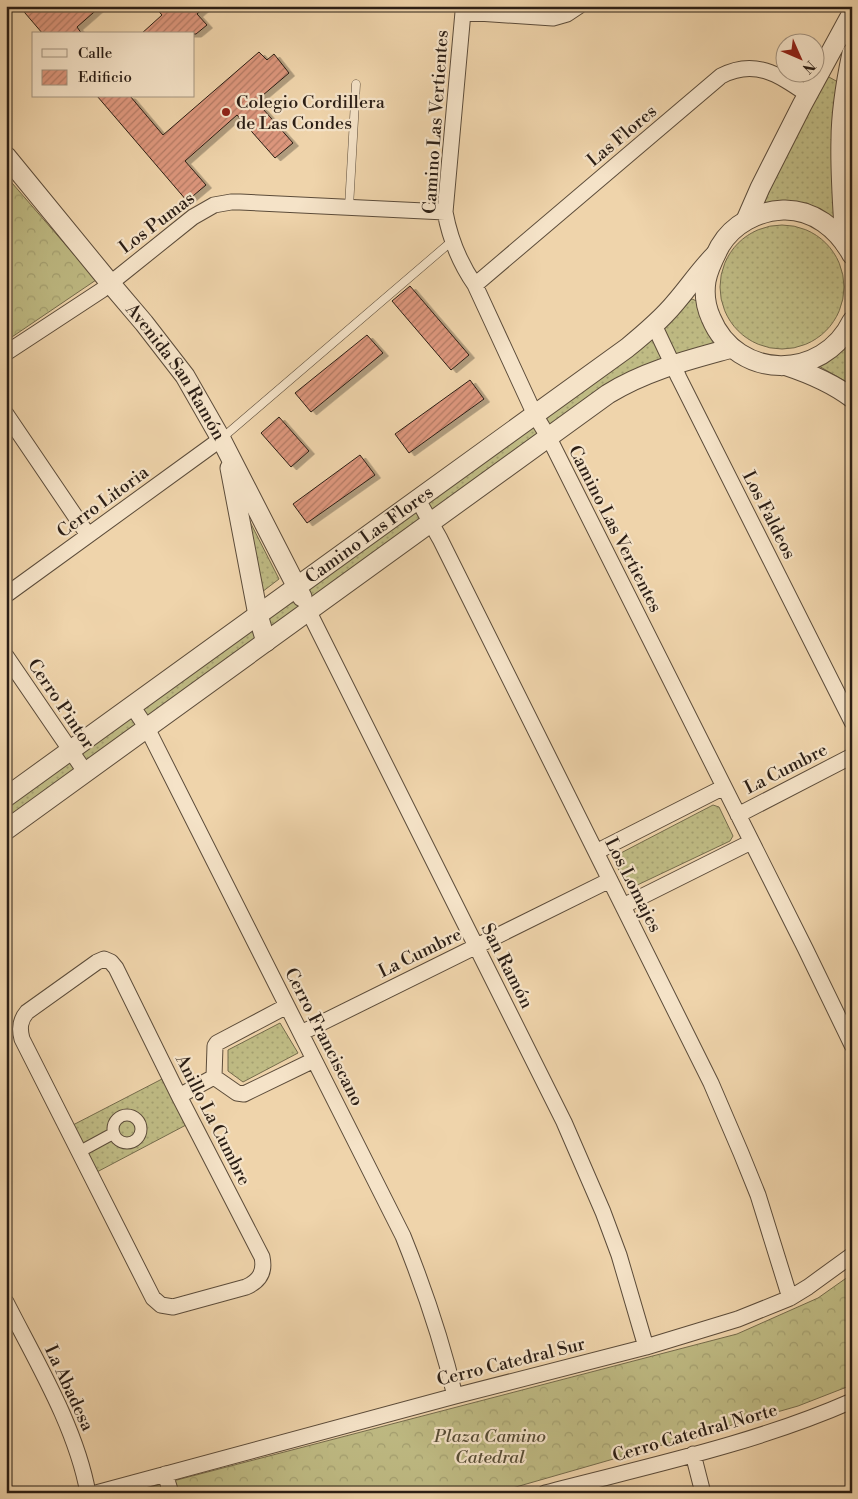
<svg xmlns="http://www.w3.org/2000/svg" width="858" height="1499" font-family="'Libre Bodoni',serif">
<defs>
<pattern id="grass-dots" width="8" height="8" patternUnits="userSpaceOnUse" patternTransform="scale(1.25)"><rect width="8" height="8" fill="#bfbb84"/><path d="M2 2h.1M6 6h.1" fill="none" stroke="#a4a071" stroke-width="1.8" stroke-linecap="round"/></pattern>
<pattern id="forest-crowns" width="20" height="18" patternUnits="userSpaceOnUse" patternTransform="scale(1.25)"><rect width="20" height="18" fill="#bfbb84"/><path d="M2 6a3 3 0 1 1 6 0M12 15a3 3 0 1 1 6 0" fill="none" stroke="#a4a071"/></pattern>
<pattern id="building-hatch" width="6" height="6" patternUnits="userSpaceOnUse" patternTransform="scale(1.25)"><rect width="6" height="6" fill="#dd977d"/><path d="M-1 1l2-2M0 6l6-6M5 7l2-2" fill="none" stroke="#b37b65"/></pattern>
<filter id="shadow"><feDropShadow dx="5.5" dy="3" stdDeviation="0" flood-color="#0004"/></filter>
</defs>
<rect width="100%" height="100%" fill="#efd4ab"/>
<filter id="stains"><feTurbulence type="fractalNoise" baseFrequency=".004" numOctaves="4"/><feColorMatrix values="0 0 0 0 .2 0 0 0 0 .09 0 0 0 0 .02 0 0 0 .5 -.17"/></filter>
<radialGradient id="worn" r=".72"><stop offset=".6" stop-color="#630" stop-opacity="0"/><stop offset="1" stop-color="#630" stop-opacity=".3"/></radialGradient>
<path fill="url(#grass-dots)" stroke="#756c4c" d="M827,76L838,82L835,219L807,203L764,204L795,128Z
M720 287a62 62 0 1 1 124 0a62 62 0 1 1-124 0Z
M692,299L699,302L722,342L682,353L6,820V805L288,598L599,380C633,354 662,329 692,299Z
M852,338V385L817,365L837,354Z
M247,516L279,579L262,592Z
M713,805L719,807L733,836L730,841L631,888L627,887L614,860L617,855Z
M280,1023L298,1053L243,1082L228,1071V1050Z
M162,1079L186,1125L95,1173L71,1126Z"/>
<path fill="url(#forest-crowns)" stroke="#756c4c" d="M6,176L96,280L6,341Z
M852,1274V1385L798,1406L495,1493H127L737,1334L818,1298Z"/>
<path fill="url(#building-hatch)" stroke="#2b1e15" filter="url(#shadow)" d="M19,6H101L77,27L82,34H43Z
M154,6H206L197,14L207,25L196,34H141L162,15Z
M259,52L267,60L274,54L289,73L256,101L293,143L275,158L237,115L185,161L206,185L187,201L97,96H130L163,135Z
M410,286L469,355L451,370L392,301Z
M367,335L383,353L311,412L295,393Z
M470,380L484,399L409,453L395,434Z
M279,417L309,451L291,467L261,433Z
M360,455L375,475L307,523L293,504Z"/>
<g fill="none" stroke-linecap="round" stroke-linejoin="round">
<g stroke="#5c4c3a" stroke-width="9">
<path id="service" d="M349,207L356,84
M221,439L452,241"/>
</g>
<g stroke="#5c4c3a" stroke-width="13">
<path id="pedestrian" d="M113 1129a14 14 0 1 1 28 0a14 14 0 1 1-28 0Z
M79,1152L114,1133"/>
</g>
<g stroke="#5c4c3a" stroke-width="17">
<path id="minor" d="M463,6V12L445,212C450,239 459,262 475,285L535,415L549,438L805,948L852,1045
M463,12L553,18L567,14L579,6
M475,285L721,76C755,58 779,75 807,94
M654,325L679,378L852,722
M6,353L102,290L193,217L214,205L231,202H240L445,212
M6,414L88,535
M418,500L440,539L711,1083L741,1153L758,1195L790,1298
M6,595L221,439
M309,612L564,1122L603,1212L619,1255L646,1347
M6,656L86,773
M132,706L147,728L403,1236C424,1288 442,1341 455,1396
M738,815L852,756
M596,852L724,787
M623,906L751,842
M104,959L111,962L116,968L179,1096L262,1257C265,1271 260,1281 246,1287L173,1307L161,1305L153,1298L22,1039C19,1028 20,1020 27,1012L97,962Z
M301,1033L610,880
M214,1077L215,1046L217,1043L287,1006
M214,1077L237,1093L244,1094L314,1060
M179,1096L214,1077
M6,1302C36,1361 76,1427 88,1493
M693,1454L703,1493
M165,1474L171,1493
M96,1493L455,1396L646,1347L738,1319L790,1298L808,1287L852,1255
M545,1493C648,1466 754,1444 852,1401"/>
</g>
<g stroke="#5c4c3a" stroke-width="21">
<g id="tertiary">
<path id="s1" d="M6,156L110,283L144,323L185,376L221,439L302,597"/>
<path d="M746,220L760,188L802,105L852,13"/>
<path d="M845,244C843,209 840,175 841,140C841,111 846,82 852,53"/>
<path d="M852,255C838,229 813,209 783,210C758,211 733,224 720,246C714,258 708,269 706,281C704,294 706,307 711,318C737,381 823,381 852,321"/>
<path d="M787,366C811,374 832,383 852,398"/>
<path d="M230,468L258,615L266,642"/>
<path id="s2" d="M6,797L627,348C644,334 661,320 675,303C689,287 700,270 715,255"/>
<path d="M6,830L608,394C647,370 689,360 732,348"/>
</g>
</g>
<use href="#service" stroke="#f5e3c8" stroke-width="8"/>
<use href="#pedestrian" stroke="#f5e3c8" stroke-width="11"/>
<use href="#minor" stroke="#f5e3c8" stroke-width="15"/>
<use href="#tertiary" stroke="#f5e3c8" stroke-width="19"/>
</g>
<circle fill="#8f2418" stroke="#f5e3c8" stroke-width="2" cx="226" cy="112" r="5"/>
<g text-anchor="middle" dominant-baseline="central" stroke-width="4.5" stroke-linejoin="round" paint-order="stroke">
<g font-size="18" fill="#2b1e15" stroke="#f5e3c8" text-anchor="start">
<text x="236" y="102">Colegio Cordillera<tspan x="236" dy="21">de Las Condes</tspan></text>
</g>
<g font-size="18" fill="#2b1e15" stroke="#f5e3c8">
<text transform="translate(436 122) rotate(-86)">Camino Las Vertientes</text>
<text transform="translate(622 136) rotate(-40)">Las Flores</text>
<text transform="translate(157 223) rotate(-37)">Los Pumas</text>
<text stroke="none"><textPath href="#s1" startOffset="275">Avenida San Ramón</textPath></text>
<text transform="translate(103 502) rotate(-36)">Cerro Litoria</text>
<text transform="translate(769 515) rotate(63)">Los Faldeos</text>
<text transform="translate(615 529) rotate(63)">Camino Las Vertientes</text>
<text stroke="none"><textPath href="#s2" startOffset="448">Camino Las Flores</textPath></text>
<text transform="translate(61 704) rotate(56)">Cerro Pintor</text>
<text transform="translate(786 769) rotate(-27)">La Cumbre</text>
<text transform="translate(633 885) rotate(63)">Los Lomajes</text>
<text transform="translate(420 953) rotate(-26)">La Cumbre</text>
<text transform="translate(507 966) rotate(63)">San Ramón</text>
<text transform="translate(324 1037) rotate(63)">Cerro Franciscano</text>
<text transform="translate(213 1120) rotate(63)">Anillo La Cumbre</text>
<text transform="translate(511 1362) rotate(-14)">Cerro Catedral Sur</text>
<text transform="translate(69 1388) rotate(65)">La Abadesa</text>
<text transform="translate(695 1433) rotate(-16)">Cerro Catedral Norte</text>
</g>
<g font-size="18" font-style="italic" fill="#574d36" stroke="#f5e3c8">
<text x="490" y="1436">Plaza Camino<tspan x="490" dy="21">Catedral</tspan></text>
</g>
</g>
<rect width="858" height="1499" fill="none" stroke="#efd4ab" stroke-width="25"/>
<rect x="8" y="8" width="843" height="1484" fill="none" stroke="#2b1e15" stroke-width="2.5"/>
<rect x="12" y="12" width="833" height="1474" fill="none" stroke="#2b1e15"/>
<rect x="32" y="32" width="162" height="65" fill="#f5e3c8" stroke="#a49480"/>
<rect x="42" y="49" width="25" height="8" fill="#f5e3c8" stroke="#a49480"/>
<text x="78" y="58" font-size="15" fill="#2b1e15">Calle</text>
<rect x="42" y="70" width="25" height="15" fill="url(#building-hatch)" stroke="#a49480"/>
<text x="78" y="82" font-size="15" fill="#2b1e15">Edificio</text>
<g transform="translate(800 58) rotate(135)"><circle r="24" fill="#f5e3c8" stroke="#a49480"/>
<path d="M0-4L9 19L0 12L-9 19Z" fill="#8f2418"/>
<text y="-8" font-size="14" font-weight="bold" text-anchor="middle" fill="#2b1e15">N</text>
</g>
<rect width="100%" height="100%" filter="url(#stains)"/>
<rect width="100%" height="100%" fill="url(#worn)"/>
</svg>
